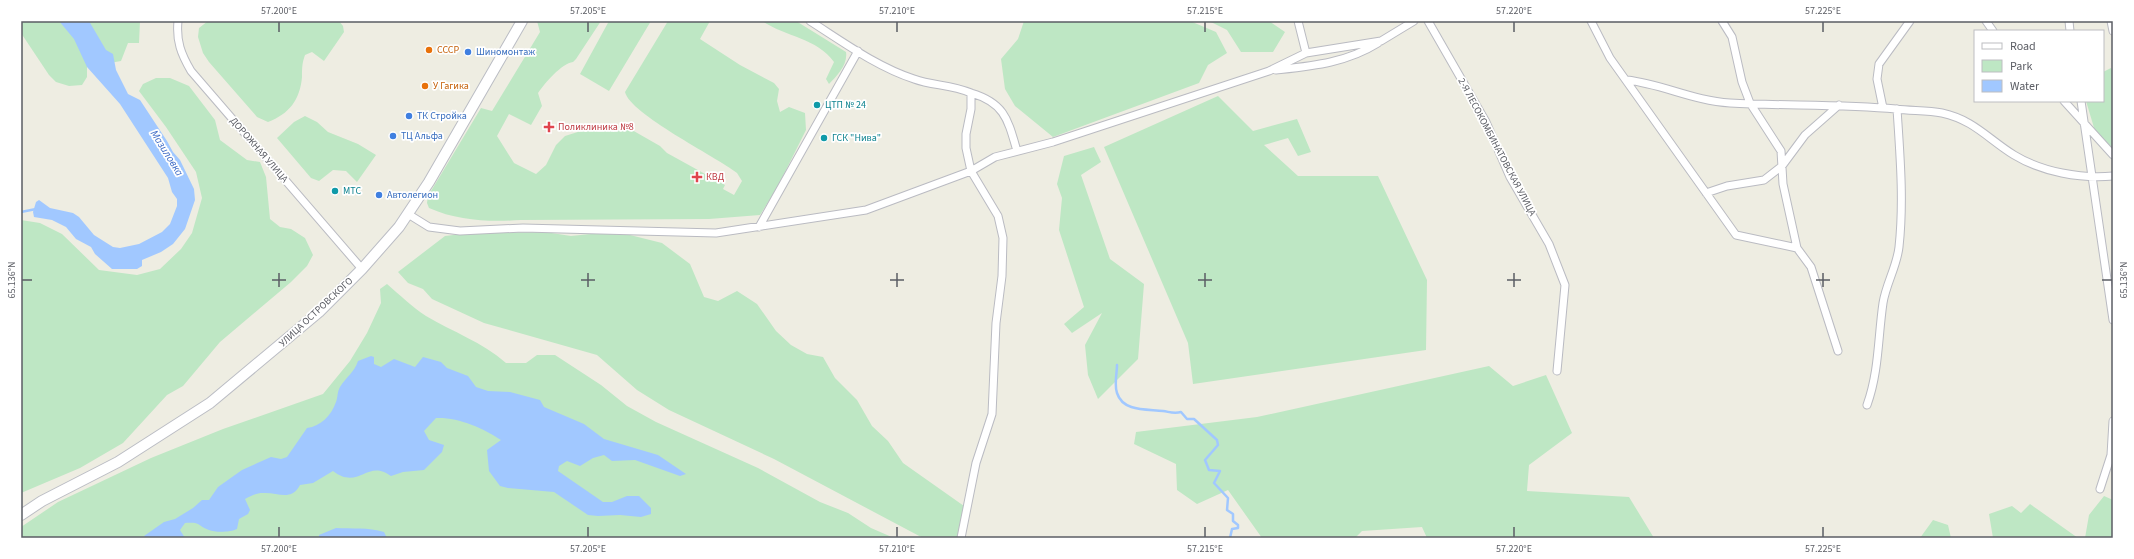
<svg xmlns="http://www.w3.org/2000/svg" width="2134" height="559" font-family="'Source Sans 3',sans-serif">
<rect width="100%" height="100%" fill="#eeede2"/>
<path fill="#bee7c4" d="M21,21H140L139,43H128L121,61L87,67V77L82,85L69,86L56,82L49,75L21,33Z
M208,21H339L343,26L344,32L324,61L312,52L305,55C302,63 302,69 302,77C300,100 289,114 268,122L257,117L209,62L203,53L198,37L199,28Z
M537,21H601L576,59L573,62C562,63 544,84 538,93L542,106L531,125L509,114L497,136L514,163L536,174L546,165L556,145L565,136L600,125L625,126L660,146L667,153L725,185L723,189L734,195L742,181L737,173C715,156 630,114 625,92L668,21H710L700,39L740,65L774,83L779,89L777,101L780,112L789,107L805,113L806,130L777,188L760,215L709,219L521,220C490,222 458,221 429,208L427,203L428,196L481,108L492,111L540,32Z
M609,21H651L609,91L580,74Z
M762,21H796L846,52C848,65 837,76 829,84L826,79L834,62C817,38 786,37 762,21Z
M1024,21H1190L1216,32L1227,53L1208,65L1199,83L1053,137L1015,106L1005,89L1001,59L1018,39Z
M1209,21H1269L1285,32L1273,52H1241L1227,30Z
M2111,68L2113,73V151L2095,131L2086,101H2103V72Z
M156,78H170L189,86L215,120L220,140L247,160L260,162L266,177L270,219L280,227L291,229L305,238L313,255L307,266L291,282L220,342L183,386L167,395L123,443L80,468L21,493V220L40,223L62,234L99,270L137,275L160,269L181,249L192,233L202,198L196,172L166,127L139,91L143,84Z
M1218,96L1253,131L1297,119L1311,152L1298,156L1288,138L1264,145L1298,176H1378L1427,280L1426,350L1193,384L1188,343L1104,147Z
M305,116L317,122L328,132L358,144L376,155L357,182L346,171L333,170L319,181L311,178L277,138L294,122Z
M1094,147L1101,162L1081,175L1110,259L1144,284L1138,359L1098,399L1088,375L1085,345L1102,313L1072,333L1064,324L1084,307L1059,230L1062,198L1057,184L1064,156Z
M545,232L571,236L600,233L630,235L662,243L690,264L704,297L718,301L737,291L757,304L776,331L791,345L807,354L823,357L835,378L857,400L872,426L888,441L903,463L964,506L957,538H923L774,459L669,410L637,390L597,355L484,323L432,299L423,289L408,283L398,272L445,236L470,233Z
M387,284C400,295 412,307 426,316C453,332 482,342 506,363H526L537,355H555L601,385L627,406L656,422L758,468L820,502L848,513L871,528L894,538H21V527L24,525L58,502L151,458L223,429L323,394L350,361L367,333L381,303L380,289Z
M1489,366L1513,386L1546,375L1572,433L1529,465L1527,491L1629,497L1654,538H1427L1422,527L1362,531L1355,538H1262L1228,490L1197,504L1177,490L1176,464L1134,444L1136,432L1257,417Z
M2104,496L2113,500V538H2085L2089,515Z
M2030,504L2078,538H1993L1989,514L2012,506L2021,513Z
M1933,520L1948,525L1951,538H1920Z"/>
<path fill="#a1c8ff" d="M59,21H89L106,50L113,54L116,70L128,94L140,100L167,141L173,152L180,160L194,189L195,200L185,229L173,244L161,252L142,260V266L137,269H112L95,254L91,247L76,239L66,227L52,220L34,217L33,212L36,202L39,200L50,208L73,213L79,217L94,235L113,247L120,248L139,244L162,232L170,224L177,206V199L172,192L168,178L120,104L87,67L74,39Z
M371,356L374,357V364L381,367L394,359L415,367L423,357L441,362L447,368L468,376L476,387L488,391L510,392L540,400L544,407L584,424L604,439L658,455L686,474L680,476L635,460L612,461L604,455L593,458L580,466L567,461L559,466L558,471L603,502H612L627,496H639L651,508V514L641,517L620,515L598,516L588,515L554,492L508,488L500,486L489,471L487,450L501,440C483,428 458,417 436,418L424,431L429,440L444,445L442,452L424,470L403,472L391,476C367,458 359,491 333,471L313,483L300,485C291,502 278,492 263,493C256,493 251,496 245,499L250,510L248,514L239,519L237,529C231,532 216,533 209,530C197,526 202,522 185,523L180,530L185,538H146L144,536L164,522L175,519L193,508L202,500H209L218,487L242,470L271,457L281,459L287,457L307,428C321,426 331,416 336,402C338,397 337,392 340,387C346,377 354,373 358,361Z
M336,528C352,529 368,527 384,532L387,538H319V535Z"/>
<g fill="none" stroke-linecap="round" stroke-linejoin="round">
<path stroke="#a1c8ff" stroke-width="2.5" d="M21,212L36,209
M1117,365C1117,373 1114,385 1117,393C1123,412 1147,409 1163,411C1170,412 1174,414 1181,412L1187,419H1194L1217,440L1218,445L1205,460L1209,470L1220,471L1214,483L1228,498L1227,510L1233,514V521L1238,525V528L1232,529L1230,538"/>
<g stroke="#babbc2" stroke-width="9">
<path id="street" d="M178,21C176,41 181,54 191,71L362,269
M810,21C843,42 877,67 914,79C933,86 950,84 971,93V109L966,134V148L971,171L998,216L1003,238L1002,276L996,323L992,414L976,463L961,538
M1298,21L1306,53
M1428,21L1486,122L1510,177L1549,244L1565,285L1557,371
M1591,21L1610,58L1736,235L1797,248L1811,267L1838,351
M1722,21L1732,37L1742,82L1750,103L1781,151L1783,184L1797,248
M1986,21L1993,31
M2069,21L2070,31
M2111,21L2113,31
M1276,70C1312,66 1346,63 1378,43
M1627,80C1662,84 1694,101 1730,103C1785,106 1841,104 1896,109C1911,111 1927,110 1942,113C1974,120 1988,139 2014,155C2042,172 2081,179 2113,176
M971,93C1005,103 1008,120 1017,151
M2064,101L2113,155
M2081,101L2113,320
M1883,108L1877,79L1879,64L1910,21
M1706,193L1727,186L1764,180L1782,166L1805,135L1839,105
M408,214L429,227L460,231L523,228L716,233L866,210L971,171L995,157L1053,142L1269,71L1306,53L1381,41L1414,21
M759,227L858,51
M1867,405C1879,372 1878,337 1883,303C1886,284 1897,266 1899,247C1904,201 1900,155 1897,109
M2100,489L2111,455L2113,421"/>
</g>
<g stroke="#bbbdc4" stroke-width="12">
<path id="secondary" d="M21,515L42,501L118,462L210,403L319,312L362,269L399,227L429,182L522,21"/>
</g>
<use href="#street" stroke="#fff" stroke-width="7"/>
<use href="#secondary" stroke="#fff" stroke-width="10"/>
</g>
<path fill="none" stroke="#5b5d64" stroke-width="1.5" d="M279,22V32M588,22V32M897,22V32M1205,22V32M1514,22V32M1823,22V32M279,273V287M588,273V287M897,273V287M1205,273V287M1514,273V287M1823,273V287M22,280H32M272,280H286M581,280H595M890,280H904M1198,280H1212M1507,280H1521M1816,280H1830M2102,280H2112M279,527V537M588,527V537M897,527V537M1205,527V537M1514,527V537M1823,527V537"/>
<g fill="#e8710a" stroke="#fff" stroke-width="1.5">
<circle cx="429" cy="50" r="4"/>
<circle cx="425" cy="86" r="4"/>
</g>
<g fill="#3f7fe0" stroke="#fff" stroke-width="1.5">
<circle cx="468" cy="52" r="4"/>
<circle cx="409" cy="116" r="4"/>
<circle cx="393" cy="136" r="4"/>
<circle cx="379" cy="195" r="4"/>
</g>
<g fill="#0f9aa8" stroke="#fff" stroke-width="1.5">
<circle cx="817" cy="105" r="4"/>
<circle cx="824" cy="138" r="4"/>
<circle cx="335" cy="191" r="4"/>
</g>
<g fill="#e0444e" stroke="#fff" stroke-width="1.5">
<path d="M547 121h4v4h4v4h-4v4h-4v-4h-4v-4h4z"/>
<path d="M695 171h4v4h4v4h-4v4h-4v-4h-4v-4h4z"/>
</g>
<g text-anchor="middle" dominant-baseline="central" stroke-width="3.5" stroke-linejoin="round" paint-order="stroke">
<g font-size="10" fill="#c56008" stroke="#fff" text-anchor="start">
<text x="437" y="50">СССР</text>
<text x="433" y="86">У Гагика</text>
</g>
<g font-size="10" fill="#366cbe" stroke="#fff" text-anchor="start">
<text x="476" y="52">Шиномонтаж</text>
<text x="417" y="116">ТК Стройка</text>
<text x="401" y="136">ТЦ Альфа</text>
<text x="387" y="195">Автолегион</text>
</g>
<g font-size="10" fill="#0d838f" stroke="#fff" text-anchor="start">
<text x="825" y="105">ЦТП № 24</text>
<text x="832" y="138">ГСК "Нива"</text>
<text x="343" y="191">МТС</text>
</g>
<g font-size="10" fill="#be3a42" stroke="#fff" text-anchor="start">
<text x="558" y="127">Поликлиника №8</text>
<text x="706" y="177">КВД</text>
</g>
<g font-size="10" fill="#5b5d64" stroke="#fff">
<text transform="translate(1497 147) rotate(62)">2-Я ЛЕСОКОМБИНАТОВСКАЯ УЛИЦА</text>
<text transform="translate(259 150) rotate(49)">ДОРОЖНАЯ УЛИЦА</text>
<text transform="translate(316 312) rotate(-43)">УЛИЦА ОСТРОВСКОГО</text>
</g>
<g font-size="11" font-style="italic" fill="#406dc7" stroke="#fff">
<text transform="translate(167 153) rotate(58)">Мазиловка</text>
</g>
</g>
<rect width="2134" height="559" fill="none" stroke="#ffffff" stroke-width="44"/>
<rect x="1974" y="30" width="130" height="72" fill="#ffffff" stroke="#bdbec1"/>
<rect x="1982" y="43" width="20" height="6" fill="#ffffff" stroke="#bdbec1"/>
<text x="2010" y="50" font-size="12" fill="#5b5d64">Road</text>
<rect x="1982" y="60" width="20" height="12" fill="#bee7c4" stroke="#bdbec1"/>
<text x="2010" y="70" font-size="12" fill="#5b5d64">Park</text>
<rect x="1982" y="80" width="20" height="12" fill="#a1c8ff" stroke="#bdbec1"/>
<text x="2010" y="90" font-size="12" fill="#5b5d64">Water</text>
<rect x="22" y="22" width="2090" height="515" fill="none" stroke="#5b5d64" stroke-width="1.5"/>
<g font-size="10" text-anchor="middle" fill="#5b5d64">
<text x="279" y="14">57.200°E</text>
<text x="588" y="14">57.205°E</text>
<text x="897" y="14">57.210°E</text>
<text x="1205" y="14">57.215°E</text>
<text x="1514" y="14">57.220°E</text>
<text x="1823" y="14">57.225°E</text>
<text transform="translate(11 280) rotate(-90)" y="4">65.136°N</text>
<text transform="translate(2123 280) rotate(-90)" y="4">65.136°N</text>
<text x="279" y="552">57.200°E</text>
<text x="588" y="552">57.205°E</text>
<text x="897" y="552">57.210°E</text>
<text x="1205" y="552">57.215°E</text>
<text x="1514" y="552">57.220°E</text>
<text x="1823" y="552">57.225°E</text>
</g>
</svg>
